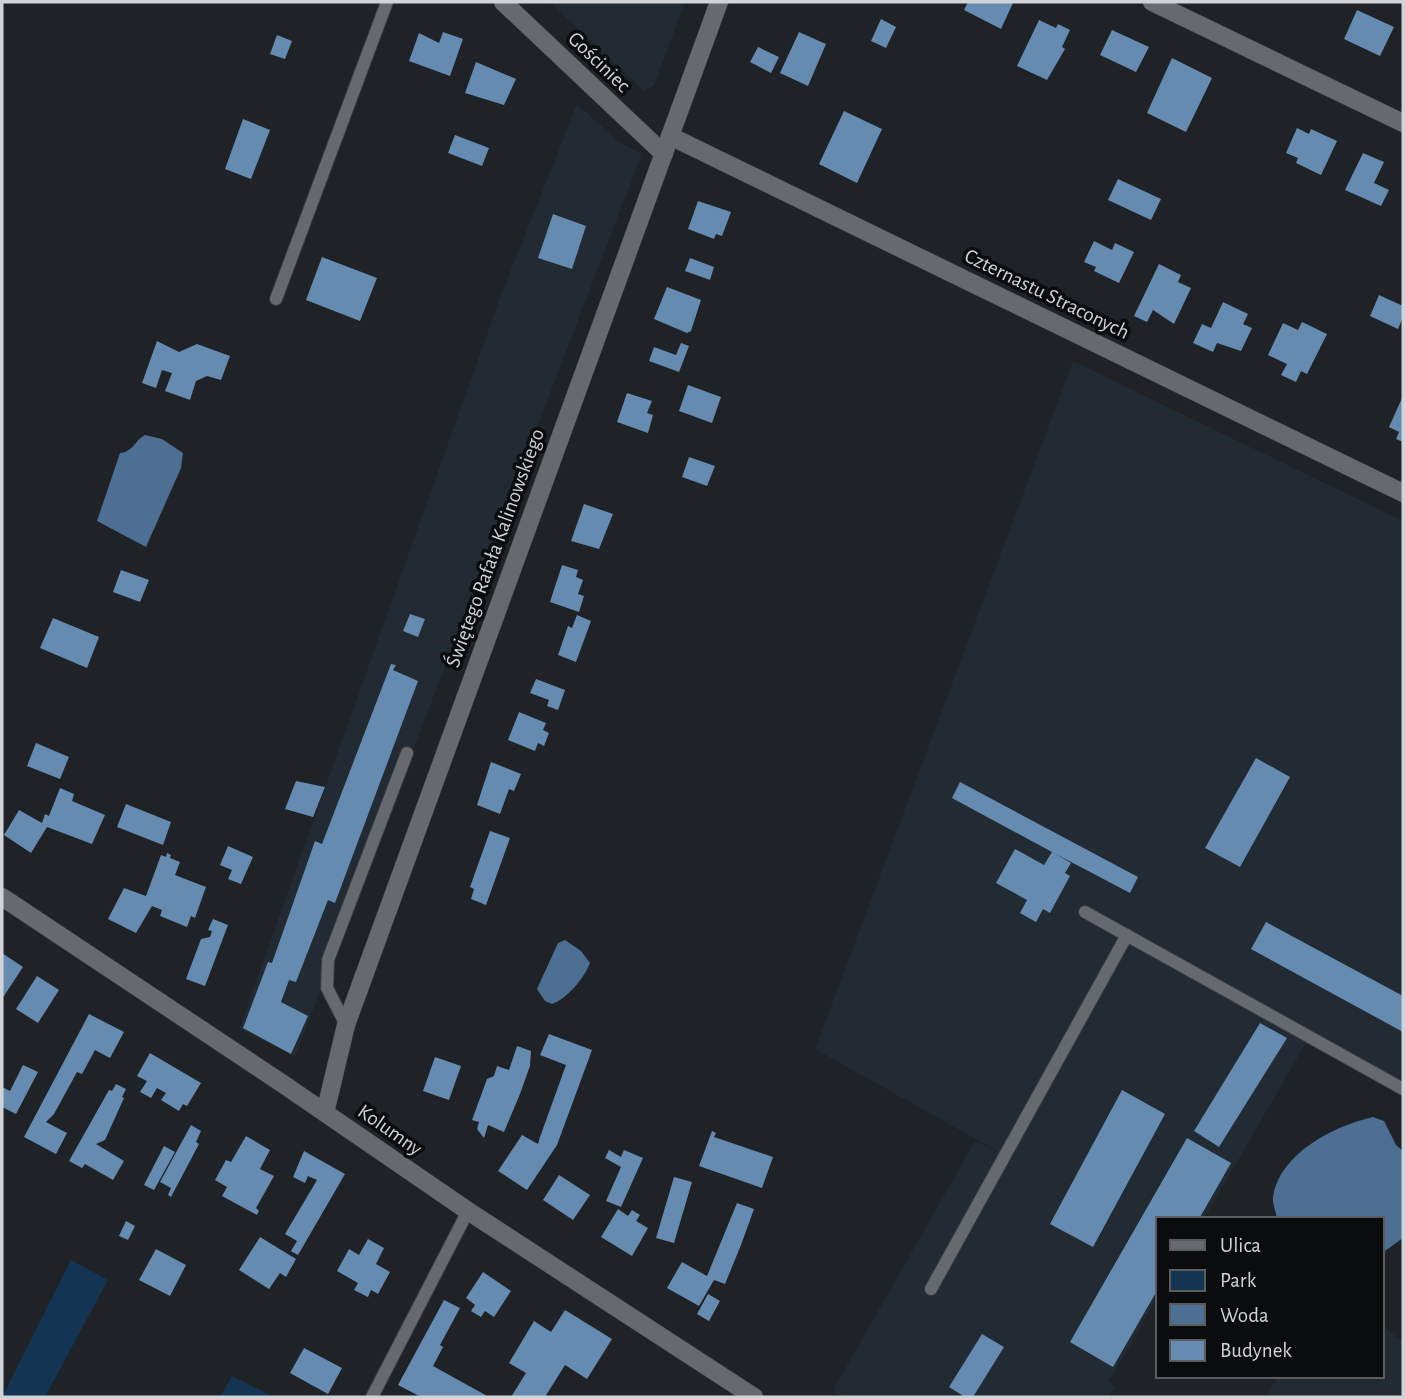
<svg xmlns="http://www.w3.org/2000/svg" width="1405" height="1399" font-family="'Alegreya Sans',sans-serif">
<rect width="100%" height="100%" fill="#1f2226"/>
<path fill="#222a33" d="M549,2H685L654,86L643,90Z
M577,104L619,142L642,154L295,1057L239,1029L501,295Z
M1073,361L1403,521V1094L1306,1043L1204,1219H1158V1297L1109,1381L1115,1387L1109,1397H844L833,1390L975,1141L1004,1155L815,1049Z
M1382,1325L1403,1342V1397H1265L1279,1376H1382Z"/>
<path fill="#133452" d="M71,1260L108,1280L45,1397H2Z
M232,1376L274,1397H220Z"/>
<path fill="#4c6f93" d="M145,435L162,439L183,453L181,468L146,547L97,521L120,453C133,452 135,440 145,435Z
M565,940L581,951L590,963C585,977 567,999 552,1004L545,1001L537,989L558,943Z
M1373,1117L1384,1121L1396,1145L1403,1151V1238L1382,1253V1219H1277C1276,1212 1272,1203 1273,1197C1280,1153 1334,1126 1373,1117Z"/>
<path fill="#668bb0" d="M968,2H1010L1013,3L1001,29L964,10Z
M1357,10L1394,27L1380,56L1344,39Z
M881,19L896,27L886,48L871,41Z
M1039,20L1056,28L1058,24L1070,30L1062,47L1065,49L1047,80L1017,66Z
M1112,30L1149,47L1136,72L1100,55Z
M443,32L463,39L450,76L409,61L419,33L439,43Z
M799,32L826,44L808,86L780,73Z
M277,35L292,41L285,59L270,54Z
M758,47L779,57L771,73L750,62Z
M1172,58L1212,78L1186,132L1147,113Z
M476,62L516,79L504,105L465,93Z
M844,111L882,129L857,183L819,164Z
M243,119L270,130L251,179L225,169Z
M1297,128L1309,134L1311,129L1337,141L1321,175L1296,163L1298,158L1286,153Z
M455,135L489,148L482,166L448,153Z
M1363,153L1384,162L1374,183L1389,190L1381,206L1345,190Z
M1118,179L1161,199L1151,220L1108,200Z
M698,201L731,212L722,236L716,234L714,239L688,229Z
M553,214L586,226L572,269L538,258Z
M1094,241L1112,250L1115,243L1134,252L1119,283L1094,271L1096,267L1084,262Z
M322,257L377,278L360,321L306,300Z
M690,258L714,267L710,280L685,271Z
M1159,264L1181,275L1178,282L1191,288L1174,324L1153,310L1147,322L1134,316Z
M667,287L701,300L691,331L687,333L654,319Z
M1379,295L1403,306V317L1398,329L1370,316Z
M1223,302L1248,314L1243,324L1252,328L1241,351L1217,343L1213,352L1193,343L1202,324L1211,328Z
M1302,322L1327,334L1307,374L1301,371L1296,382L1281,375L1287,364L1268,355L1283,323L1298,330Z
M157,341L179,352L197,344L230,356L221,380L207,376L196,381L190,400L165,391L172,373L162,370L156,388L142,383Z
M681,343L689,346L679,372L649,361L654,347L676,355Z
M688,385L721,397L712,423L679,411Z
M627,393L652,401L647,413L653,415L648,433L617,422Z
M1403,396V442L1396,439L1399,432L1389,427Z
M689,457L715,466L707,486L682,477Z
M584,504L613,514L599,549L571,541Z
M562,565L578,570L576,577L583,580L578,594L584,596L579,612L550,602Z
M121,570L149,580L140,602L113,592Z
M410,614L425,619L418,637L403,631Z
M577,615L591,621L576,662L558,655L568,626L572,628Z
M53,618L99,637L87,668L40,648Z
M391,664L396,665L393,670L418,681L335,903L328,900L296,982L289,980L281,1002L308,1016L291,1054L243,1028L268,962L272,963L315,841L322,844Z
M536,679L565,690L558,710L547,706L549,700L530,693Z
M519,712L546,723L543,730L549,733L544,746L538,743L535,751L508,740Z
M36,743L69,757L60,779L27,766Z
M1256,758L1290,777L1240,867L1205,848Z
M491,762L521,774L514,791L509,789L500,814L477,805Z
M296,781L325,787L313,817L285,809Z
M960,782L1138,877L1130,893L1054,853L1071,863L1065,873L1070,876L1050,913L1043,909L1036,922L1020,913L1027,900L996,883L1015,849L1044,865L1052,852L952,798Z
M60,788L74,794L72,801L105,815L92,844L47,827L31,853L4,835L19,810L42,823L45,814L49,816Z
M126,804L171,822L163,845L117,827Z
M490,831L510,838L486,905L471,899L474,889L470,887Z
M228,846L253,857L241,884L228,879L232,870L220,865Z
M167,853L171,855L170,858L180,862L175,875L206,887L195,918L191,916L187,927L160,916L162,910L152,906L136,933L108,919L124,888L146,896L161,855L166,857Z
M213,919L228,925L205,986L186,979L201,939L210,937L212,931L208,930Z
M1266,922L1403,996V1032L1251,949Z
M2,953L23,967L2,999Z
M37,976L59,990L38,1023L16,1009Z
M89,1014L124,1032L110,1058L95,1050L82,1074L77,1072L54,1114L46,1122L67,1133L56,1154L24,1137Z
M1260,1023L1287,1038L1219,1147L1194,1131Z
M549,1034L592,1050L557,1145L527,1190L498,1171L522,1135L538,1144L540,1137L566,1065L540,1055Z
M517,1046L531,1051L530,1066L520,1094L504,1132L488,1125L484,1138L477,1129L479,1122L472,1120L487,1079L494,1076L497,1066L509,1070Z
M150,1053L201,1083L187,1106L183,1104L179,1111L161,1100L166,1093L157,1088L151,1098L140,1092L147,1081L137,1076Z
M435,1057L461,1066L449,1100L423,1091Z
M23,1065L38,1072L16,1114L2,1107V1087L10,1091Z
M116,1084L126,1089L122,1097L124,1098L105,1140L96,1144L124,1161L113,1180L85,1164L82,1168L69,1161L109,1090L112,1091Z
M1122,1090L1165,1114L1093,1247L1050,1224Z
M191,1125L201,1131L196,1142L199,1144L171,1197L168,1195L171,1188L160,1182Z
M712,1131L716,1133L714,1137L773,1157L762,1188L699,1166Z
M246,1136L270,1150L260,1169L274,1176L256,1208L259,1211L257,1215L222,1196L227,1187L215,1180L226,1160L231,1162Z
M1187,1138L1231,1163L1199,1219H1158V1289L1113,1367L1070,1342Z
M164,1146L175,1152L154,1190L144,1185Z
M609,1150L621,1157L624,1150L643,1158L621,1207L606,1201L621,1167L605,1158Z
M304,1151L345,1174L298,1255L291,1251L297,1241L285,1234L317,1180L308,1176L305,1183L293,1177Z
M559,1175L590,1195L573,1220L543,1200Z
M674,1177L692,1182L674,1243L656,1238Z
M737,1203L754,1209L741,1245L725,1284L714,1280L699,1306L667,1288L682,1262L707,1276Z
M618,1209L628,1216L632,1210L640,1215L636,1221L648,1228L632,1256L601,1237Z
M126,1221L135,1226L128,1240L119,1236Z
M260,1237L296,1259L286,1277L280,1273L269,1289L239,1270Z
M368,1239L384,1248L376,1264L390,1272L378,1294L371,1290L368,1297L354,1290L358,1283L337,1271L349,1249L359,1255Z
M156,1249L186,1265L170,1296L139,1280Z
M483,1272L511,1291L494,1317L485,1311L481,1317L471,1311L475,1305L466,1298Z
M708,1294L720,1301L709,1321L697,1314Z
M444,1300L460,1308L440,1345L443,1347L433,1366L489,1397H421L398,1385Z
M565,1310L612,1339L587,1379L565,1365L545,1397H511L526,1373L509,1363L534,1321L551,1332Z
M982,1334L1004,1347L973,1397H965L949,1387Z
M304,1348L342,1368L328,1394L290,1373Z"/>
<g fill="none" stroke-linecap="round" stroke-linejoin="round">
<g stroke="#393c3f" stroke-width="14">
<path id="service" d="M276,299L387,2
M1085,912L1403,1089
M346,1025L327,988L328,960L407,753
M931,1289L1127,935
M372,1397L468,1211"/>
</g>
<g stroke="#393c3f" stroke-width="19">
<path id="minor" d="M503,2L664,154
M1152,2L1403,123
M670,136L1403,493"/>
</g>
<g stroke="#393c3f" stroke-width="19">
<path id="tertiary" d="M2,897L283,1084L468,1211L754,1397
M325,1113L346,1025L719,2"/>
</g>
<use href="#service" stroke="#666a6f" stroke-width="12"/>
<use href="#minor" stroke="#666a6f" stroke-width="18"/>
<use href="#tertiary" stroke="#666a6f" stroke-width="18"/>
</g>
<g text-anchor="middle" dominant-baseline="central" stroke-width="7" stroke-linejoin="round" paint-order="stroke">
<g font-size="21" fill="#d1d4d7" stroke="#0a0c0d">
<text transform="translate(599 62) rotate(44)">Gościniec</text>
<text transform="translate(1047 294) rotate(26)">Czternastu Straconych</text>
<text transform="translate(495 548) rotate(-70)">Świętego Rafała Kalinowskiego</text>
<text transform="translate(390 1130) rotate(35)">Kolumny</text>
</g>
</g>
<rect width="1405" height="1399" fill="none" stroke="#d1d4d7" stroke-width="7"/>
<rect x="1156" y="1217" width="228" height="161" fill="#0a0c0d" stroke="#5a5c5e" stroke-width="2"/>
<rect x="1170" y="1240" width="35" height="10" fill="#666a6f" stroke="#5a5c5e" stroke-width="2"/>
<text x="1220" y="1252" font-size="21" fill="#d1d4d7">Ulica</text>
<rect x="1170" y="1270" width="35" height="21" fill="#133452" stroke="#5a5c5e" stroke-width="2"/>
<text x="1220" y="1287" font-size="21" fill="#d1d4d7">Park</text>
<rect x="1170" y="1304" width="35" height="21" fill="#4c6f93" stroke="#5a5c5e" stroke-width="2"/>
<text x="1220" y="1322" font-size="21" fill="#d1d4d7">Woda</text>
<rect x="1170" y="1340" width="35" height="21" fill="#668bb0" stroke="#5a5c5e" stroke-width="2"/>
<text x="1220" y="1357" font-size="21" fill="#d1d4d7">Budynek</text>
</svg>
